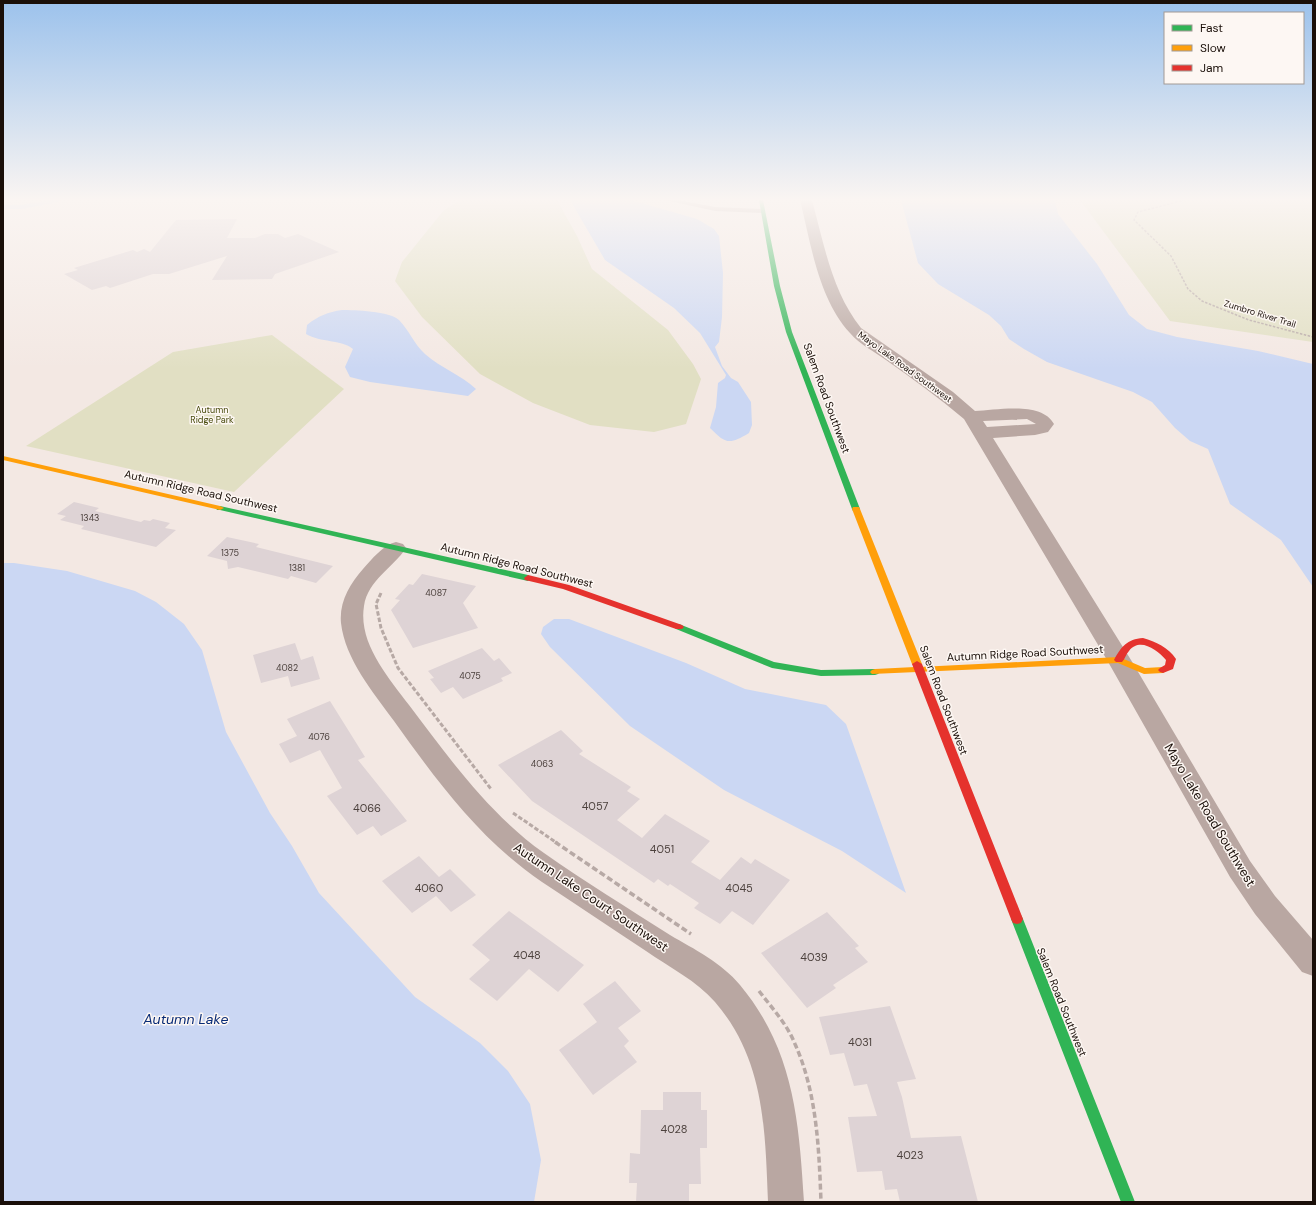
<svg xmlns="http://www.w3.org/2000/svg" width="1316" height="1205" font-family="'DM Sans',sans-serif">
<rect width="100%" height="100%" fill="#f3e8e3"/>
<path fill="#e1dfc3" d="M461,200H557L577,236L592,269L668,330L693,364L701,379L686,424L654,432L590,425L533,403L480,374L422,317L395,281L402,262L444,210Z
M1080,200H1313V342L1170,321Z
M272,335L344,389L234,492L26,446L173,352Z"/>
<path fill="#cbd7f3" d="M570,200H631L697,219L714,229L719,236L723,273L722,317L719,342L715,347L722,366L731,378L738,382L751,402L752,425L749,433C729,445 726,444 710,428L716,407L718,383L725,378L726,375L700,333L674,308L605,260Z
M901,200H1055L1058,214L1097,264L1129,315L1147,329L1177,337L1258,351L1313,364V587L1281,540L1230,504L1208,449L1190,441L1175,428L1152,402L1133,392L1047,362L1024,349L1009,339L1001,326L989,315L938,284L918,263Z
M342,310C354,310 390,311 399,320C409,330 414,344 425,354C441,368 461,375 476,389L468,396L370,382L350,377L345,367L353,349C341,339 321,343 306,334L307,325C318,316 328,312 342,310Z
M3,563H14L67,571L135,591L156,602L184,624L202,650L226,732L270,813L292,846L319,893L415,997L480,1043L508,1071L530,1104L541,1160L534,1202H3Z
M554,619H569L686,663L745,689L826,705L846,724L906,893L842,851L724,790L630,726L550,647L541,634L543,627Z"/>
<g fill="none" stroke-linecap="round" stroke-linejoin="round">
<path stroke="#cbd7f3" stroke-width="4" d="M3,207H21L58,200"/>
</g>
<path fill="#ded3d5" d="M237,219L227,238H255L265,234H278L285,238L298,234L339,252L275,274L272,279L212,280L227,256L169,274H153L110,288L106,286L92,290L64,274L78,270L74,268L133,250L137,252L144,249L150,252L176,220Z
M74,502L99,508L95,511L141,522L144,520L150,521L153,519L170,523L165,528L176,530L156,547L81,529L84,526L60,520L66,516L57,514Z
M227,537L259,544L256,547L333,566L316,583L291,576L288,579L238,567L228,569L227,561L207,556Z
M422,574L476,586L463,603L478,628L413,648L391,610L400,600L395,599L409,584L413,585Z
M295,643L301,660L313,656L320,679L291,687L288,676L261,683L253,655Z
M482,648L494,661L499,658L512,673L501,678L503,681L463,699L453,687L441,693L430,679L434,678L428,671Z
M330,701L365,757L358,760L407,821L381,836L373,826L357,835L327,796L342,788L320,750L290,763L279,744L297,736L287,719Z
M561,730L583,751L579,754L631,787L627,791L640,799L617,820L642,838L665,814L710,841L691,862L720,880L741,857L751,864L755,859L790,880L753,925L732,911L720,924L694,908L699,903L670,884L668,886L658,879L654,883L532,801L498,765Z
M419,856L439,877L450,869L476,895L451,912L436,896L412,913L382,881Z
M509,911L584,965L558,992L529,969L497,1001L469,979L490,960L472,945Z
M827,912L859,946L855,948L868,962L833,985L836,988L807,1008L761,953Z
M615,981L641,1011L618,1028L629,1041L624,1046L637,1062L593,1095L559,1050L597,1022L583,1004Z
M890,1006L916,1079L897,1082L902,1097L911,1138L961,1136L978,1202H900L897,1189L885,1190L882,1171L857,1172L848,1117L877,1116L867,1084L854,1086L844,1053L830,1055L819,1017Z
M663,1092H701V1110H707V1148H700L701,1184H689V1202H636L637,1183H629L630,1153L640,1154L641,1110H663Z"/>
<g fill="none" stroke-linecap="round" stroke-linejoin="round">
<path stroke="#b7a9a5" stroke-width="1.5" stroke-dasharray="2.5 1.5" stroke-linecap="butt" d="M1185,200L1138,212L1134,220L1171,256L1188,289L1202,301L1249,320L1313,337"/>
<path stroke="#b7a9a5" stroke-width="3" stroke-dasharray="4.5 2" stroke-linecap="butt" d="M381,593L376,604L381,628L398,668L491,789
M513,813L557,843"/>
<path stroke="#b7a9a5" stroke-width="3.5" stroke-dasharray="6 3" stroke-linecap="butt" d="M555,842L691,934
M759,991C772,1008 787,1024 795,1044C817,1093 819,1149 821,1202"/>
<path fill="#b9a7a2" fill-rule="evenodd" d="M665,200H678L715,207L762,209L765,211L762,213L715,211Z"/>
<path fill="#b9a7a2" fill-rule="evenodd" d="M800,200H812C824,244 832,292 861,328L953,392L975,411C997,410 1042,401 1054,424L1048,432L1035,435L993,438L1131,660L1250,861L1275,896L1313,940V976L1302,972L1255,914L1230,877L1107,660L964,419C939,398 913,379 886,360C875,352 859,344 850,333C818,298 811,244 800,200ZM1027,419L1036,424L987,427L983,421Z
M396,542L403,544L406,548C393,568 368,580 364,606C358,643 388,677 409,705C449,758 489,814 544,853C585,882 628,908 670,935C694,949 722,963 740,985C794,1050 799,1121 804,1202H768C765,1130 765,1060 715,1002C697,981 669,967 646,951C611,928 577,905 542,882C480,840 437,781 394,721C373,692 345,659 341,623C339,602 350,584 363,569C372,559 383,545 396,542Z"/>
<path fill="#30b455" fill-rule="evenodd" d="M759,200H763L780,286L792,332L860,509L859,511H853L852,509L786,332L774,286Z
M217,506H220L528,575L532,578L528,581L220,510H217L216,508Z
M679,624L774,662L821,670L875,669L878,670L880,672L878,674L875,675L821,676L772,668L676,629L674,627Z
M1017,914L1021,915L1023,919L1135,1202H1121L1011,919L1013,915Z"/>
<path fill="#ff9f0a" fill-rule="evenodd" d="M3,456L220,506L224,508L220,510L3,460Z
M853,507H859L860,509L922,664L919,667L1119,657L1145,668L1163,667L1168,670L1163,673L1144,674L1118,663L872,674L870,672L872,670L875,669L915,667L912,664L852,509Z"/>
<path fill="#e5322d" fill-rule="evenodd" d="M528,575L569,585L682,625L684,627L682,629H676L563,589L525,580L524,578Z
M1143,638C1156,642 1168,647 1176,659L1173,669L1163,673L1160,672L1158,670L1160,668L1165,665L1166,660C1157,650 1140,637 1129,651C1126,654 1125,659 1122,662H1116L1114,660C1121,647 1127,639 1143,638Z
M917,661L922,664L1023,919L1021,923L1017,924L1013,923L1011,919L912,664Z"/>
</g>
<linearGradient id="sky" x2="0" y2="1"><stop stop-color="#9cc2ec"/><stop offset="0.54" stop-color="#faf5f2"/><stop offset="1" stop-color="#faf5f2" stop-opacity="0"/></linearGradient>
<rect width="1316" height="369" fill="url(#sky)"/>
<g text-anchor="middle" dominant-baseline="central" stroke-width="3" stroke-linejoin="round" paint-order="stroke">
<g font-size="9" fill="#1a0f09" stroke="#fdf7f3">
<text transform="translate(1260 314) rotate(17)">Zumbro River Trail</text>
<text transform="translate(905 367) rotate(36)">Mayo Lake Road Southwest</text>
</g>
<g font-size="9" fill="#484b0d" stroke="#fdf7f3">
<text x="212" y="410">Autumn<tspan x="212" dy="10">Ridge Park</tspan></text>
</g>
<g font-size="9" fill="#4c413d">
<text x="90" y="518">1343</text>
<text x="230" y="553">1375</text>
<text x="297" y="568">1381</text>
<text x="436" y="593">4087</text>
<text x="287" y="668">4082</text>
<text x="470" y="676">4075</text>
<text x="319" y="737">4076</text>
<text x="542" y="764">4063</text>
</g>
<g font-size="11" fill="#1a0f09" stroke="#fdf7f3">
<text transform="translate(827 398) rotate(70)">Salem Road Southwest</text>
<text transform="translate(201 491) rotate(13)">Autumn Ridge Road Southwest</text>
<text transform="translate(517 565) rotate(14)">Autumn Ridge Road Southwest</text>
<text transform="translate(1025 653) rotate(-3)">Autumn Ridge Road Southwest</text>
<text transform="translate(944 700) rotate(69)">Salem Road Southwest</text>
<text transform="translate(1062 1002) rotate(68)">Salem Road Southwest</text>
</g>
<g font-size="11" fill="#4c413d">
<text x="595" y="806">4057</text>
<text x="367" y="808">4066</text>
<text x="662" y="849">4051</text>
<text x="429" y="888">4060</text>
<text x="739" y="888">4045</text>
<text x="527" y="955">4048</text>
<text x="814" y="957">4039</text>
<text x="860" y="1042">4031</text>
<text x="674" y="1129">4028</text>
<text x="910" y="1155">4023</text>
</g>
<g font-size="13" fill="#1a0f09" stroke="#fdf7f3">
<text transform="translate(1210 815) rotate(59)">Mayo Lake Road Southwest</text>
<text transform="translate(591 897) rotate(34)">Autumn Lake Court Southwest</text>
</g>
<g font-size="14" font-style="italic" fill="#082b76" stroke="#fdf7f3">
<text x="186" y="1019">Autumn Lake</text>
</g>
</g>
<rect width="1316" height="1205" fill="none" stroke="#1a0f09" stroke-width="8"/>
<rect x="1164" y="12" width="140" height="72" fill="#fdf7f3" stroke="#a29a95"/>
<rect x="1172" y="25" width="20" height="6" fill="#30b455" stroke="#a29a95"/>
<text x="1200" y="32" font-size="12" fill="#1a0f09">Fast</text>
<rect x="1172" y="45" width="20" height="6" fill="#ff9f0a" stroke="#a29a95"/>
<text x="1200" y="52" font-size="12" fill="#1a0f09">Slow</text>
<rect x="1172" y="65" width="20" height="6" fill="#e5322d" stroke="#a29a95"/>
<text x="1200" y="72" font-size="12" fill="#1a0f09">Jam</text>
</svg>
